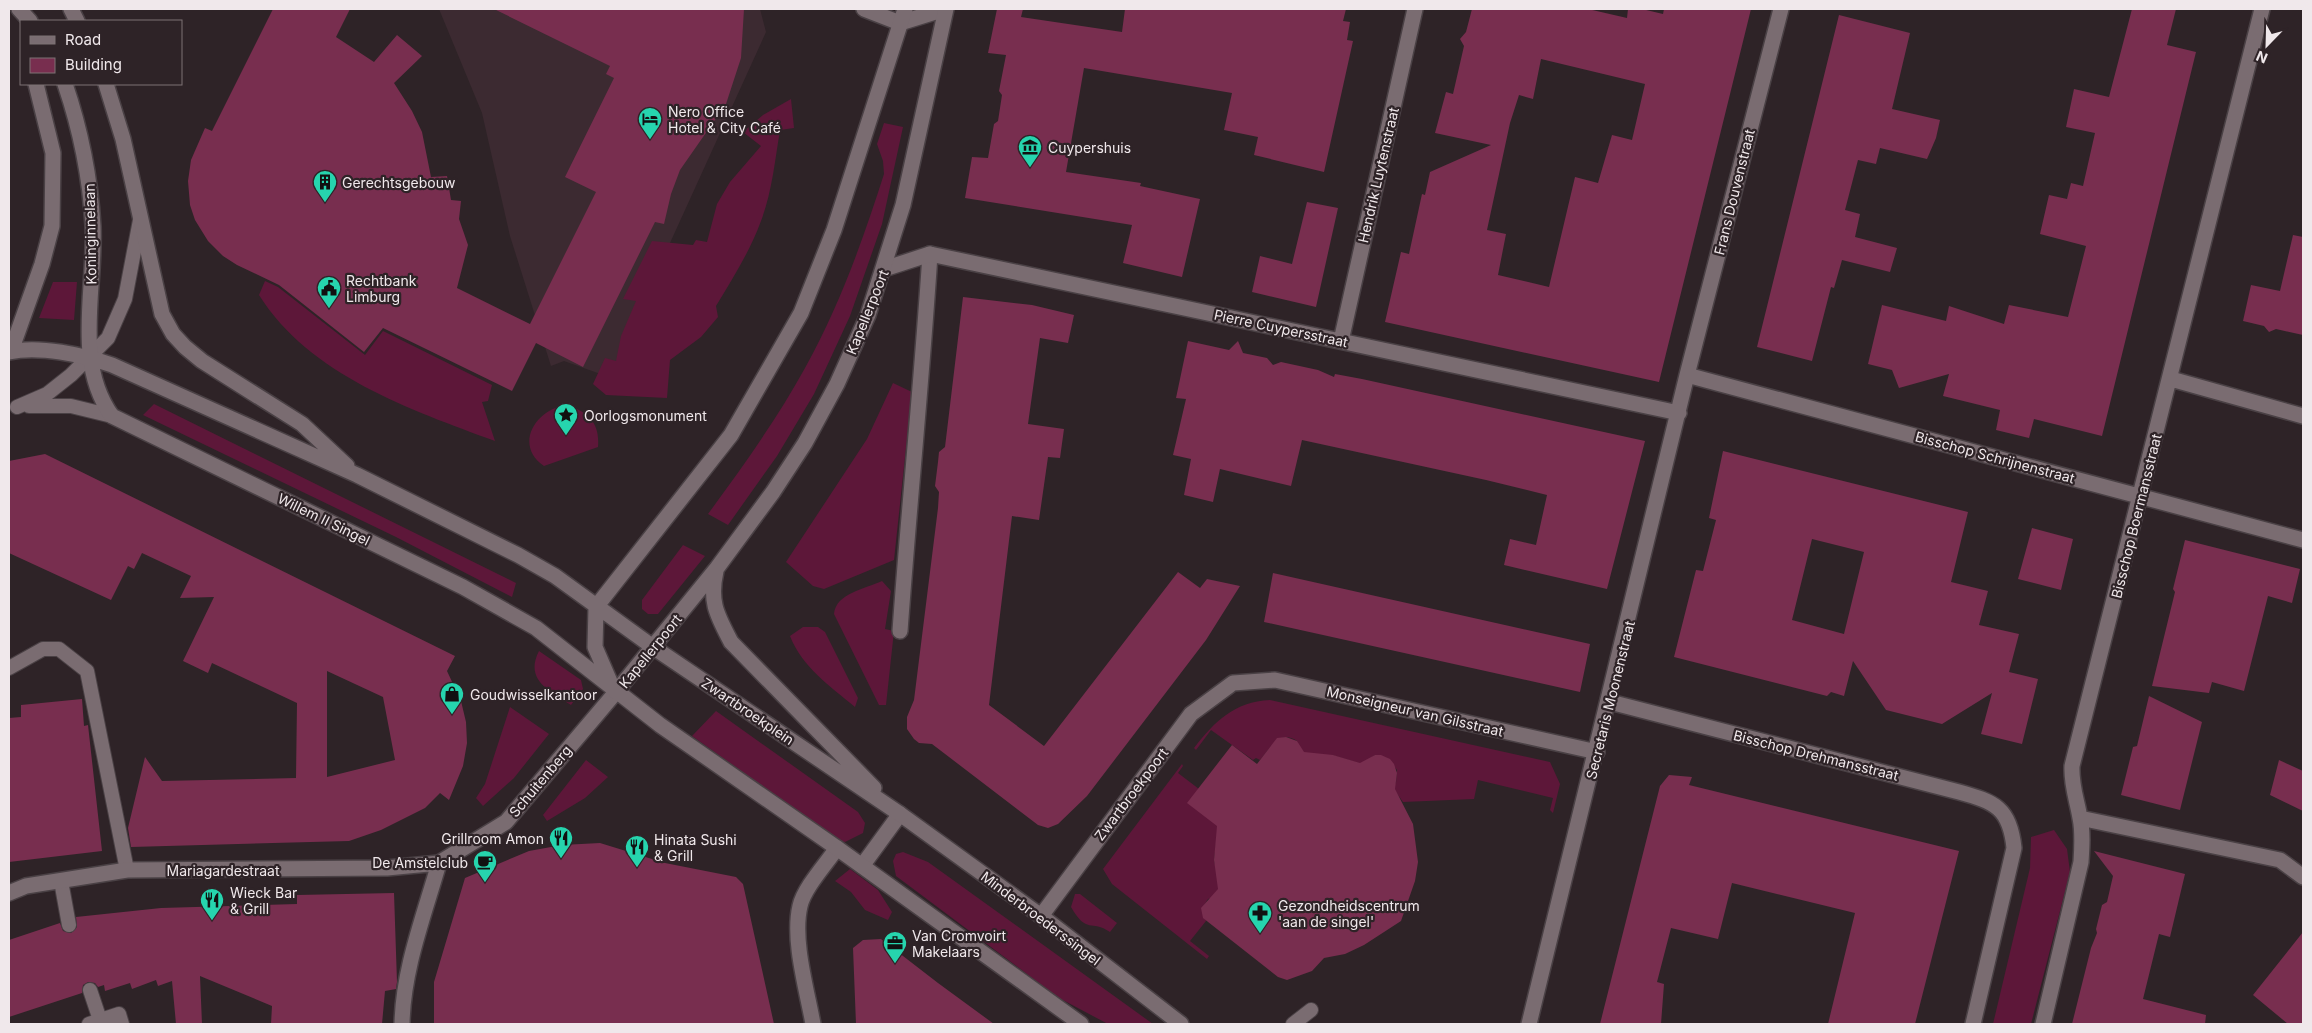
<svg xmlns="http://www.w3.org/2000/svg" width="2312" height="1033" font-family="Inter,sans-serif">
<rect width="100%" height="100%" fill="#2e2327"/>
<path fill="#3c2a31" d="M439,9H760L766,32L609,377L564,361L551,366L510,236L482,113Z"/>
<path fill="#5d1739" d="M791,99L794,128L780,130C775,160 772,192 761,221C750,251 733,278 716,306L718,317L701,337L670,360L667,398L606,395L593,384L605,358L616,361L621,336L636,301L623,299L652,241L693,245L696,240L707,242L717,204L730,182L761,146L743,132L763,115Z
M884,123L903,127L882,224L850,316L814,394L777,456L728,525L708,514C743,466 777,419 805,368C839,307 863,240 884,174L883,161L877,144Z
M265,281L278,287L365,355L383,331L492,385L488,401L482,402L495,441C411,410 309,375 259,295Z
M53,282H77L74,320L39,318Z
M893,383L912,392L894,560L824,589L813,586L786,562L867,439Z
M154,404L516,583L512,597L396,537L143,415Z
M568,405C589,413 600,423 598,447L544,466C513,445 536,408 568,405Z
M683,545L705,556L658,614H648L642,609V600Z
M882,581L891,591L885,629L894,631L886,705H879L834,614C836,593 865,589 882,581Z
M803,627H818L825,632L858,698L855,707C830,686 802,667 790,636Z
M539,651L581,680L583,689L571,705C550,691 524,680 539,651Z
M1270,700L1550,762L1560,784L1553,813L1550,810L1553,798L1478,780L1474,799L1403,802L1393,788L1396,782L1397,770L1387,758L1375,755L1362,764L1332,755H1301L1297,741C1280,729 1270,748 1260,760L1256,758L1253,760L1211,730L1196,750L1194,748C1215,721 1234,702 1270,700Z
M510,707L549,734L514,778L483,806L476,798L485,784Z
M716,711L858,812L865,823L863,833L845,842L840,841L692,736Z
M586,760L608,777L585,798L547,821L543,815Z
M1182,764L1183,766L1178,773L1199,789L1218,827L1214,860L1221,894L1208,899L1203,907L1206,921L1190,941L1209,956L1207,959L1112,884L1103,869Z
M2054,830L2067,849L2070,872L2031,1024H1993L2030,868L2031,837Z
M903,852L928,862L1153,1024H1108L1059,998L896,876L893,861L896,854Z
M850,869L878,890L892,912L888,920L865,910L851,892L835,881Z
M1075,894H1080L1117,923L1110,932C1091,919 1087,935 1071,907Z"/>
<path fill="#782e4f" fill-rule="evenodd" d="M273,9H350L336,37L374,62L397,35L422,56L394,83L412,111L422,132L431,177L447,176L451,200L461,201L459,219L468,245L457,288L530,324L596,192L565,177L614,78L606,74L610,66L494,9H744L741,58L726,104L680,170L671,194L664,224L655,222L583,367L536,343L512,391L383,328L364,352L279,285L237,265L223,256L208,241L195,220L190,205L188,181L191,160L205,128L212,131Z
M997,9H1023L1021,17L1122,32L1125,9H1346L1343,21L1350,22L1347,40L1353,41L1324,172L1254,155L1258,137L1224,130L1232,93L1084,68L1066,172L1141,183L1140,186L1200,199L1182,277L1123,263L1132,225L965,198L972,157L988,158L994,124L998,121L1002,95L999,91L1006,55L988,53Z
M1472,9H1588L1627,18L1628,9H1642L1663,14L1664,9H1751L1659,382L1385,322L1401,252L1409,254L1422,194L1425,195L1430,172L1491,145L1435,133L1446,92L1453,94L1464,46L1460,39L1466,32ZM1541,59L1645,84L1632,140L1612,135L1598,183L1575,177L1549,287L1498,275L1506,234L1487,230L1510,123L1519,95L1533,99Z
M2132,9H2176L2167,45L2196,52L2102,436L2034,419L2029,438L1996,430L2000,410L1943,396L1949,374L1899,388L1892,370L1868,364L1882,305L1946,321L1949,306L2004,324L2009,305L2068,317L2086,246L2040,234L2049,195L2067,199L2071,183L2083,186L2095,133L2066,127L2074,89L2109,97Z
M1839,15L1910,33L1892,109L1940,120L1936,138L1927,159L1880,148L1876,164L1858,160L1845,210L1860,214L1855,237L1897,248L1890,272L1842,260L1834,288L1831,287L1812,361L1757,347Z
M1307,202L1338,208L1316,307L1252,292L1260,256L1292,264Z
M2293,235L2303,237V335L2276,329L2269,332L2264,326L2243,321L2251,285L2280,291Z
M963,297L1032,305L1074,315L1068,343L1040,338L1028,424L1064,429L1060,458L1048,457L1039,520L1012,516L989,705L1044,746L1178,572L1200,588L1207,579L1240,586L1206,640L1087,796L1058,824L1048,828L1038,825L932,744L919,743L914,739L907,729V717L914,700L938,508L939,492L935,486L938,462L939,452L945,447Z
M1188,341L1229,350L1238,341L1243,353L1267,358L1273,365L1281,362L1318,370L1334,377L1335,374L1362,379L1645,441L1607,589L1504,565L1510,539L1536,545L1547,495L1486,480L1302,440L1291,486L1220,469L1213,502L1184,495L1191,459L1173,455L1186,399L1176,398Z
M1723,451L1968,512L1951,582L1988,591L1979,625L2019,634L2009,672L2038,679L2022,744L1981,734L1992,693L1942,724L1886,710L1853,661L1844,696L1831,692L1827,696L1674,657L1696,570L1703,571L1716,520L1709,518ZM1812,539L1864,552L1844,634L1792,620Z
M45,454L455,656L447,671L461,701L466,722L467,743L463,766L449,800L440,793L425,808L381,830L349,841L131,847L128,828L145,757L162,781L296,778L297,703L212,663L208,673L183,661L214,597L180,598L191,576L142,553L134,569L128,566L111,600L9,553V461ZM327,671L383,697L395,760L327,777Z
M2032,528L2073,539L2061,590L2018,579Z
M2185,540L2300,569L2292,603L2268,596L2244,691L2212,682L2209,693L2152,686L2175,592L2173,589Z
M1273,573L1590,644L1580,692L1264,622Z
M2149,696L2202,722L2180,810L2121,795L2133,747L2137,746Z
M82,699L84,726L88,725L102,851L9,862V718L21,717V705Z
M1286,737L1297,741L1304,752L1333,755L1360,763L1375,755H1381L1390,759L1394,764L1397,773L1395,789L1413,824L1418,862L1415,881L1401,921L1364,945L1345,954L1324,958L1312,971L1287,980L1278,977L1203,918L1201,908L1218,889L1214,860L1217,826L1187,803L1232,745L1257,764L1277,738Z
M2279,760L2303,771V811L2270,795Z
M1669,775L1692,777L1689,785L1959,851L1915,1024H1828L1855,913L1732,883L1718,939L1671,928L1657,982L1664,984L1661,1024H1600L1660,786Z
M600,843L665,863L736,877L743,884L774,1024H434V982L465,878L529,851L562,845Z
M2094,851L2185,874L2170,937L2159,934L2143,999L2206,1015L2205,1024H2072L2091,948L2097,933L2096,929L2102,905L2107,902L2113,876Z
M394,893L397,982L396,989L385,991L382,1024H271L272,1006L200,976L202,1024H176L172,981L158,986L156,980L132,989L130,983L105,991L104,985L98,987L95,983L88,982L83,985L82,993L9,1017V940L60,923L63,931L71,933L77,927L76,917L161,908L297,904V895Z
M2303,932V1024H2288L2253,995Z
M881,939L938,983L994,1024H856L853,948L863,940Z"/>
<g fill="none" stroke-linecap="round" stroke-linejoin="round">
<g stroke="#4a4145" stroke-width="16">
<path id="service" d="M29,406H71L112,416
M17,407L47,394L71,375L108,338L125,299L140,220
M9,668L43,649H59L87,671L127,870
M61,881L69,925
M90,990L100,1020
M89,1024L119,1014L122,1024
M1293,1024L1311,1010"/>
</g>
<g stroke="#4a4145" stroke-width="18">
<path id="pedestrian" d="M900,631C909,505 922,380 930,254"/>
</g>
<g stroke="#4a4145" stroke-width="18">
<path id="minor" d="M884,269L930,254L1679,413
M1341,341L1415,9
M1687,375L2303,540
M2171,379L2303,416
M1610,702L1959,792C1995,802 2010,808 2014,848L1973,1024
M2080,818L2280,860L2303,877
M862,866L900,814
M9,893L26,886L127,870L387,868L439,863
M1041,916L1191,714L1233,683L1275,680L1597,752
M402,1024C403,969 424,916 439,863L506,822L616,692
M813,1024C807,990 792,940 800,906C804,888 826,864 837,848
M1529,1024L1687,375L1781,9
M2043,1024L2081,862C2082,847 2083,832 2080,818C2077,800 2071,785 2072,766L2262,9"/>
</g>
<g stroke="#4a4145" stroke-width="18">
<path id="tertiary" d="M864,9L900,23L945,9"/>
</g>
<g stroke="#4a4145" stroke-width="18">
<path id="secondary" d="M19,9L30,21
M71,9L77,21
M65,84C81,131 90,176 93,226C96,288 73,362 112,416L463,587L536,628L660,725L837,848L1081,1024
M106,84L123,139L162,314L173,334L185,347L202,361L302,424L347,466
M11,351L42,264L52,226L53,153L36,84
M9,352C39,345 83,355 112,365L357,475L518,555L555,576L653,647L900,814L1041,916L1181,1024
M716,571C709,602 717,615 731,642L874,788
M611,684L595,647L596,607L731,435L801,313L834,230L905,9
M616,692L717,568L773,492L805,443L837,384L868,315L903,205L946,9"/>
</g>
<use href="#service" stroke="#7a6c71" stroke-width="14"/>
<use href="#pedestrian" stroke="#7a6c71" stroke-width="15"/>
<use href="#minor" stroke="#7a6c71" stroke-width="15"/>
<use href="#tertiary" stroke="#7a6c71" stroke-width="15"/>
<use href="#secondary" stroke="#7a6c71" stroke-width="15"/>
</g>
<defs>
<g id="hotel-pin" transform="scale(1.25)"><path d="M0 17L-7.5 6A9.5 9.5 0 1 1 7.5 6Z" fill="#26d5ae" stroke="#2e2327"/><path d="M-6-4.5h1.5V1H6V5H4.5V3h-9V5H-6ZM-4 0a1.8 1.8 0 1 1 3.6 0ZM.5 0V-2.5h3Q6-2.5 6 0Z" fill="#111"/></g>
<g id="museum-pin" transform="scale(1.25)"><path d="M0 17L-7.5 6A9.5 9.5 0 1 1 7.5 6Z" fill="#26d5ae" stroke="#2e2327"/><path d="M0-6L6-3V-2H-6V-3ZM-5-1h2V3h-2ZM-1-1h2V3h-2ZM3-1h2V3H3ZM-6 4H6V6H-6Z" fill="#111"/></g>
<g id="building-pin" transform="scale(1.25)"><path d="M0 17L-7.5 6A9.5 9.5 0 1 1 7.5 6Z" fill="#26d5ae" stroke="#2e2327"/><path d="M-4-6H4V6H1V3H-1V6H-4ZM-2.5-4.3h1.7v1.8h-1.7ZM.8-4.3h1.7v1.8H.8ZM-2.5-1h1.7V.8h-1.7ZM.8-1h1.7V.8H.8Z" fill="#111"/></g>
<g id="civic-pin" transform="scale(1.25)"><path d="M0 17L-7.5 6A9.5 9.5 0 1 1 7.5 6Z" fill="#26d5ae" stroke="#2e2327"/><path d="M-.6-6.5H3V-4.5H.6V-3L4-1V1h2V6H-6V1h2V-1L-.6-3ZM-1.2 2.5V6h2.4V2.5Z" fill="#111"/></g>
<g id="sight-pin" transform="scale(1.25)"><path d="M0 17L-7.5 6A9.5 9.5 0 1 1 7.5 6Z" fill="#26d5ae" stroke="#2e2327"/><path d="M0-6L1.8-2.2L6-1.7L2.9 1.2L3.7 5.4L0 3.3L-3.7 5.4L-2.9 1.2L-6-1.7L-1.8-2.2Z" fill="#111"/></g>
<g id="shop-pin" transform="scale(1.25)"><path d="M0 17L-7.5 6A9.5 9.5 0 1 1 7.5 6Z" fill="#26d5ae" stroke="#2e2327"/><path d="M-5-2.5h2.3a2.7 3.5 0 0 1 5.4 0H5L5.5 6h-11ZM-1.5-2.5h3a1.5 2.3 0 0 0-3 0Z" fill="#111"/></g>
<g id="restaurant-pin" transform="scale(1.25)"><path d="M0 17L-7.5 6A9.5 9.5 0 1 1 7.5 6Z" fill="#26d5ae" stroke="#2e2327"/><path d="M-5-6h1v4h1v-4h1v4h1v-4h1v5L-1.5 .5V6h-2V.5L-5-1ZM5-6V6H3V1.5H1.5Q1.5-4 5-6Z" fill="#111"/></g>
<g id="cafe-pin" transform="scale(1.25)"><path d="M0 17L-7.5 6A9.5 9.5 0 1 1 7.5 6Z" fill="#26d5ae" stroke="#2e2327"/><path d="M-5.5-4.5H6V0H3Q3 3.5 0 3.5H-2.5Q-5.5 3.5-5.5 0ZM3-3.2v2h1.7v-2ZM-6 4.5H4V6H-6Z" fill="#111"/></g>
<g id="pharmacy-pin" transform="scale(1.25)"><path d="M0 17L-7.5 6A9.5 9.5 0 1 1 7.5 6Z" fill="#26d5ae" stroke="#2e2327"/><path d="M-2-6h4v4h4v4h-4v4h-4v-4h-4v-4h4Z" fill="#111"/></g>
<g id="office-pin" transform="scale(1.25)"><path d="M0 17L-7.5 6A9.5 9.5 0 1 1 7.5 6Z" fill="#26d5ae" stroke="#2e2327"/><path d="M-6-3h4V-5.5h4V-3h4V5H-6ZM-1-4.5V-3h2v-1.5ZM-6 0V1H6V0Z" fill="#111"/></g>
</defs>
<g fill-rule="evenodd">
<use href="#hotel-pin" x="650" y="119"/>
<use href="#museum-pin" x="1030" y="147"/>
<use href="#building-pin" x="325" y="182"/>
<use href="#civic-pin" x="329" y="288"/>
<use href="#sight-pin" x="566" y="415"/>
<use href="#shop-pin" x="452" y="694"/>
<use href="#restaurant-pin" x="561" y="838"/>
<use href="#restaurant-pin" x="637" y="847"/>
<use href="#cafe-pin" x="485" y="862"/>
<use href="#restaurant-pin" x="212" y="900"/>
<use href="#pharmacy-pin" x="1260" y="913"/>
<use href="#office-pin" x="895" y="943"/>
</g>
<g text-anchor="middle" dominant-baseline="central" stroke-width="4.5" stroke-linejoin="round" paint-order="stroke">
<g font-size="14" fill="#f0e8eb" stroke="#2e2327" text-anchor="start">
<text x="668" y="111">Nero Office<tspan x="668" dy="16">Hotel &amp; City Café</tspan></text>
<text x="1048" y="147">Cuypershuis</text>
<text x="342" y="182">Gerechtsgebouw</text>
<text x="346" y="280">Rechtbank<tspan x="346" dy="16">Limburg</tspan></text>
<text x="584" y="415">Oorlogsmonument</text>
<text x="470" y="694">Goudwisselkantoor</text>
<text x="544" y="838" text-anchor="end">Grillroom Amon</text>
<text x="654" y="839">Hinata Sushi<tspan x="654" dy="16">&amp; Grill</tspan></text>
<text x="468" y="862" text-anchor="end">De Amstelclub</text>
<text x="230" y="892">Wieck Bar<tspan x="230" dy="16">&amp; Grill</tspan></text>
<text x="1278" y="905">Gezondheidscentrum<tspan x="1278" dy="16">'aan de singel'</tspan></text>
<text x="912" y="935">Van Cromvoirt<tspan x="912" dy="16">Makelaars</tspan></text>
</g>
<g font-size="14" fill="#f0e8eb" stroke="#2e2327">
<text transform="translate(1378 175) rotate(-77)">Hendrik Luytenstraat</text>
<text transform="translate(1734 192) rotate(-76)">Frans Douvenstraat</text>
<text transform="translate(90 234) rotate(-91)">Koninginnelaan</text>
<text transform="translate(867 312) rotate(-68)">Kapellerpoort</text>
<text transform="translate(1281 328) rotate(12)">Pierre Cuypersstraat</text>
<text transform="translate(1995 457) rotate(15)">Bisschop Schrijnenstraat</text>
<text transform="translate(2136 516) rotate(-76)">Bisschop Boermansstraat</text>
<text transform="translate(324 519) rotate(26)">Willem II Singel</text>
<text transform="translate(650 651) rotate(-51)">Kapellerpoort</text>
<text transform="translate(1610 700) rotate(-76)">Secretaris Moonenstraat</text>
<text transform="translate(748 711) rotate(34)">Zwartbroekplein</text>
<text transform="translate(1415 711) rotate(13)">Monseigneur van Gilsstraat</text>
<text transform="translate(1816 755) rotate(14)">Bisschop Drehmansstraat</text>
<text transform="translate(540 781) rotate(-50)">Schuitenberg</text>
<text transform="translate(1131 794) rotate(-53)">Zwartbroekpoort</text>
<text x="223" y="870">Mariagardestraat</text>
<text transform="translate(1041 918) rotate(37)">Minderbroederssingel</text>
</g>
</g>
<rect width="2312" height="1033" fill="none" stroke="#f0e8eb" stroke-width="20"/>
<rect x="20" y="20" width="162" height="65" fill="#2e2327" stroke="#7c7275"/>
<rect x="30" y="36" width="25" height="8" fill="#7a6c71" stroke="#7c7275"/>
<text x="65" y="45" font-size="15" fill="#f0e8eb">Road</text>
<rect x="30" y="58" width="25" height="15" fill="#782e4f" stroke="#7c7275"/>
<text x="65" y="70" font-size="15" fill="#f0e8eb">Building</text>
<g transform="translate(2267 45) rotate(203)" stroke="#2e2327" stroke-width="4" paint-order="stroke">
<path d="M0-4L9 19L0 12L-9 19Z" fill="#f0e8eb"/>
<text y="-8" font-size="14" font-weight="bold" text-anchor="middle" fill="#f0e8eb">N</text>
</g>
</svg>
